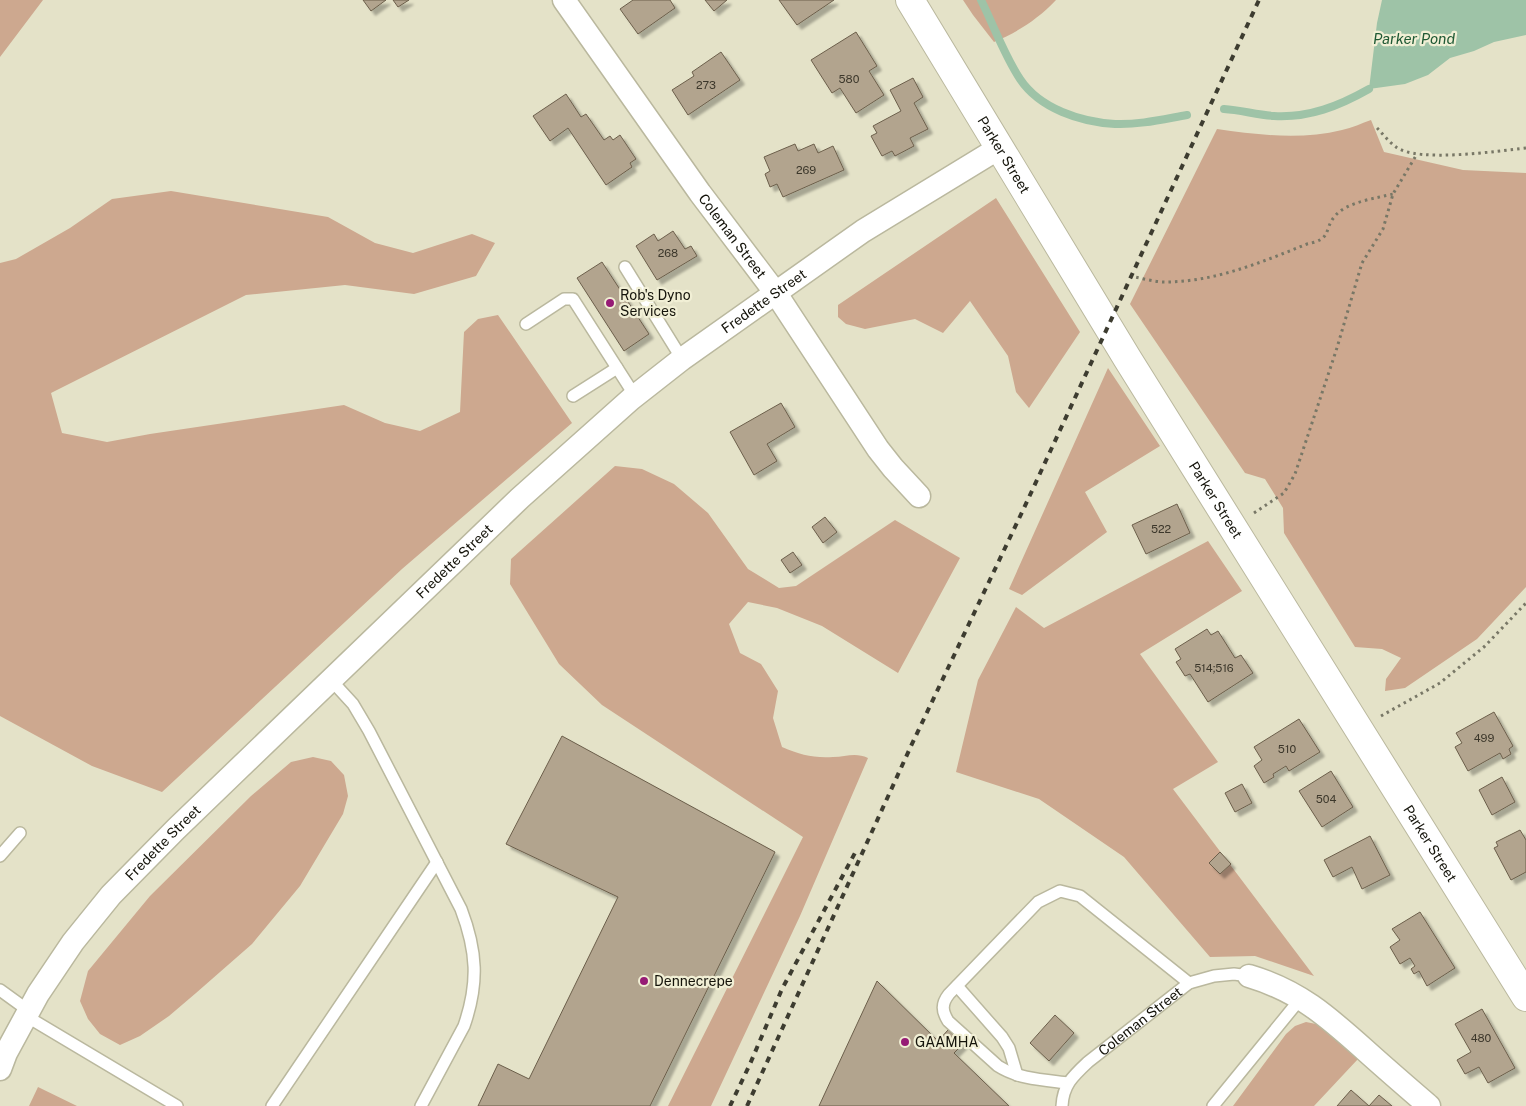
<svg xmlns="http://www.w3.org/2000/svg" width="1526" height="1106" font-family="'Public Sans',sans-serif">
<defs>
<filter id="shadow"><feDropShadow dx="4.5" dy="4.5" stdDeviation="1" flood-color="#0004"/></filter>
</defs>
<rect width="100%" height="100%" fill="#e4e2c8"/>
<path fill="#cda88f" d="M0,0H43L0,57Z
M963,0H1056C1038,19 1018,32 994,42L973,15Z
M1371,120L1384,152L1463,170L1526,173V587L1477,639L1405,688L1385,691L1386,679L1401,658L1382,649L1355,647L1284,533L1283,508L1265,479L1245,473L1130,304L1217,129C1259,135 1301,140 1342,130C1352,128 1362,123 1371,120Z
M171,191L328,217L375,243L413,253L472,234L495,243L476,276L414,294L345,285L246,295L51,393L62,433L107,442L150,434L344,405L385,423L420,431L460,412L464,332L478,319L498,315L572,423L402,569L162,792L92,766L0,716V263L16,259L70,228L112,199Z
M996,198L1080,332L1029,408L1016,392L1008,356L970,301L943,333L915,319L865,329L846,324L838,317V305Z
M1108,368L1160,446L1085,492L1107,532L1022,595L1009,589Z
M615,466L642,469L674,484L708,513L748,569L779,588L796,586L895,520L960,558L898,673L822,626L777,608L748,602L729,624L740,653L761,664L778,691L773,718L782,747C801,755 812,758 833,757C846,757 855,752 868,758L800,916L711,1106H668L803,837L602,705L559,664L510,584L511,559Z
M1208,541L1242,591L1140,654L1218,762L1173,789L1314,976L1255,956L1210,957L1124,857L1039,799L956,772L978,680L1016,607L1044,628Z
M313,757L331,761L344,775L348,796L343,814L300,886L252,944L196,993L169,1016L140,1036L120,1045L100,1034L88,1019L80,1001L88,971L150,896L251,796L291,762Z
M1306,1022L1321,1025L1358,1059L1314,1106H1233L1286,1034L1295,1026Z
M38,1087L77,1106H29Z"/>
<path fill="#9ec3a7" d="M1382,0H1526V35L1494,42L1474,51L1450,58L1428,75L1405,84L1369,89L1377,23Z"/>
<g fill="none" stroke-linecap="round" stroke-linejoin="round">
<path stroke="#9ec3a7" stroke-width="8" d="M981,0C994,26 1004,55 1020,79C1040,109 1081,122 1115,124C1139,125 1164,119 1187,115
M1224,109C1241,110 1257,115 1274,116C1309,118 1339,106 1369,89"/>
</g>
<path fill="#b2a48e" stroke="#6c5f4b" filter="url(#shadow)" d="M363,0H386L371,11Z
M393,0H409L398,7Z
M633,0H670L675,8L638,34L620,9Z
M705,0H727L714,11Z
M779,0H834L797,25Z
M856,32L877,66L869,71L884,95L856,113L840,88L832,93L811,60Z
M721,52L740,80L688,115L672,90L694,76L692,72Z
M913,78L923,97L914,103L928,129L910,138L914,146L895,156L892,151L882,156L871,136L877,133L873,126L901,111L890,90Z
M566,94L581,117L586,114L604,140L610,136L613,140L620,135L636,159L630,163L632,167L606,185L568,128L550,141L533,116Z
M795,144L798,151L814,144L818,153L833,146L844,170L783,197L777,184L770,187L765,174L770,171L764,157Z
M673,231L685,249L691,246L697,256L657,280L636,246L654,234L658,241Z
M602,262L649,334L624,351L577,278Z
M781,403L795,427L767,444L777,461L754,475L730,432Z
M1177,504L1190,533L1146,554L1132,525Z
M825,517L837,532L823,543L812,527Z
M793,552L802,565L790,573L781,560Z
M1207,629L1211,635L1218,631L1235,658L1241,655L1253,673L1208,702L1190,674L1185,676L1176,662L1181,659L1175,649Z
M1494,712L1513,746L1509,749L1511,754L1503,759L1500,753L1468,771L1455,747L1462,743L1456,733Z
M1299,719L1320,752L1289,771L1286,766L1273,774L1274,777L1264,783L1254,766L1262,760L1254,747Z
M562,736L775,852L650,1106H478L498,1064L529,1079L618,897L506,844Z
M1331,771L1353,807L1322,827L1299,791Z
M1502,777L1515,802L1492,815L1479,790Z
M1242,784L1252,803L1235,812L1225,793Z
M1520,830L1526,840V872L1511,880L1494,848L1498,846L1496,842Z
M1370,836L1390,875L1362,889L1352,867L1333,877L1324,860Z
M1220,852L1231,864L1220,874L1209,863Z
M1420,912L1455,968L1427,986L1419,971L1414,974L1411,969L1415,966L1410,958L1400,964L1390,947L1400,940L1392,929Z
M877,981L938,1041L948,1030L963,1044L954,1053L1009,1106H819Z
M1482,1009L1515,1068L1488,1083L1479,1067L1465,1074L1457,1060L1471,1052L1455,1024Z
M1055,1015L1074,1033L1049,1061L1030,1043Z
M1351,1090L1369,1106L1379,1095L1392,1106H1337Z"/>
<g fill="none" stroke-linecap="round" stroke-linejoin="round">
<g stroke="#bab89e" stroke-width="14">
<g id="service">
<path d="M625,267L682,359"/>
<path d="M526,324L564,299H573L635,396"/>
<path d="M573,396L617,368"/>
<path d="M331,680L353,704L369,731L461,909C477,951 479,983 464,1026L421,1106"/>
<path d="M0,856L20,833"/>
<path d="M957,986L1002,1037L1009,1048L1017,1075"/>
<path d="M0,990L29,1011"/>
<path d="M26,1016L177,1106"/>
<path d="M1068,1083C1044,1080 1018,1079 998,1066L948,1021C942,1011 941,1004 949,994L1038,902L1060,891L1080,896L1189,983"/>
<path d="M272,1106L437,862"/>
<path id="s1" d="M1062,1106C1063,1085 1073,1076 1088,1062L1189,983L1214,976L1234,974L1249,976"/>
<path d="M1213,1106L1301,998"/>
</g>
</g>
<g stroke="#bab89e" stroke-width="25">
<g id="minor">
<path id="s2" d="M564,0L700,193L775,292L878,449L893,468L919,496"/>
<path d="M1249,976C1299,991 1327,1016 1365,1050C1386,1069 1407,1087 1429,1106"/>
<path id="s3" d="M0,1069L6,1053L38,994L73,942L111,895L176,829L520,498L631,399L682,359L863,231L999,148"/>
</g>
</g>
<g stroke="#bab89e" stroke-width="30">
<g id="secondary">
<path id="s4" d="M910,0L1127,358L1526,997"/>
</g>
</g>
<path stroke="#787766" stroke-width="3" stroke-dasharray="2.5 4" stroke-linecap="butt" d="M1377,128C1383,134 1389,142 1396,147C1418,163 1498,151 1526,148
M1130,276C1141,278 1154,282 1165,282C1215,282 1262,262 1307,244C1333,239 1323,230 1335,216C1346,202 1377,198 1393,194
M1254,513L1284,493L1295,474L1336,351L1362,263L1383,229L1393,194L1417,154
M1381,716L1440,683L1485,646L1526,603"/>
<use href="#service" stroke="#fff" stroke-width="11"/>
<use href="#minor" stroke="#fff" stroke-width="22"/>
<use href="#secondary" stroke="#fff" stroke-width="28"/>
<path stroke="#3d3c30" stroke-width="4" stroke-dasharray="6 6" stroke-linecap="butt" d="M730,1106L750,1064L782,989L856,851
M747,1106L911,746L1024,508L1259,0"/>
</g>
<g fill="#961b75" stroke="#f1efd5" stroke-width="2">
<circle cx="610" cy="303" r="5"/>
<circle cx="644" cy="981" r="5"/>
<circle cx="905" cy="1042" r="5"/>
</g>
<g text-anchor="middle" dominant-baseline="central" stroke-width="4.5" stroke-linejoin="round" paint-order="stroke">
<g font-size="11" fill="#3c372b">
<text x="849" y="79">580</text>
<text x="706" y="85">273</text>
<text x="806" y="170">269</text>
<text x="668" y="253">268</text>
<text x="1161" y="529">522</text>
<text x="1214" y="668">514;516</text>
<text x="1484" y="738">499</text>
<text x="1287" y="749">510</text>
<text x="1326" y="799">504</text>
<text x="1481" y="1038">480</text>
</g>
<g font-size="14" fill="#14130a" stroke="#f1efd5">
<text stroke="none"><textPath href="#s4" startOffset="181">Parker Street</textPath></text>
<text stroke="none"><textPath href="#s2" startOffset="290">Coleman Street</textPath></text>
<text stroke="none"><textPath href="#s3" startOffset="1091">Fredette Street</textPath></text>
<text stroke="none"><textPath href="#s4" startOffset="586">Parker Street</textPath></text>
<text stroke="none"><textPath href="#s3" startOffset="686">Fredette Street</textPath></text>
<text stroke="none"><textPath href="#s3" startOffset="281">Fredette Street</textPath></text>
<text stroke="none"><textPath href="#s4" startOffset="991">Parker Street</textPath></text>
<text stroke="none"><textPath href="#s1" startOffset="119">Coleman Street</textPath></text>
</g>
<g font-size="14" fill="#14130a" stroke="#f1efd5" text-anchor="start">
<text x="620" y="295">Rob's Dyno<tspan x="620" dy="16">Services</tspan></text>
<text x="654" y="981">Dennecrepe</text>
<text x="915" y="1042">GAAMHA</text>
</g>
<g font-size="15" font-style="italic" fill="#1f5934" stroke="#f1efd5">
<text x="1414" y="38">Parker Pond</text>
</g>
</g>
</svg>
